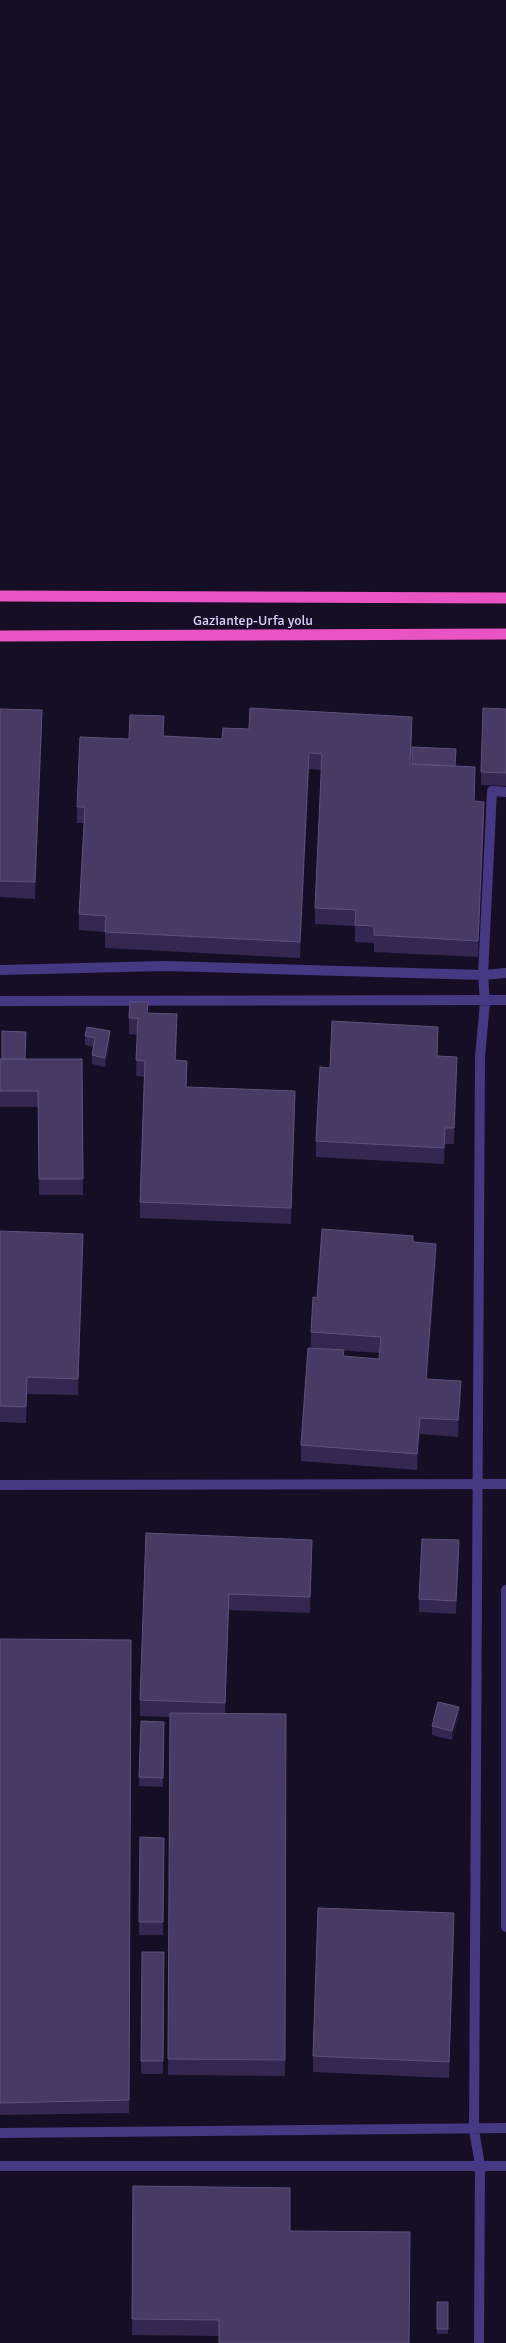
<svg xmlns="http://www.w3.org/2000/svg" width="506" height="2343" font-family="Signika,sans-serif">
<rect width="100%" height="100%" fill="#150e24"/>
<g fill="none" stroke-linecap="round" stroke-linejoin="round">
<path stroke="#463983" stroke-width="10" d="M483,975L492,791L506,792"/>
<path stroke="#463983" stroke-width="10" d="M0,1485L506,1484"/>
<path stroke="#463983" stroke-width="10" d="M0,970L165,966L483,975L506,973
M0,1001L506,1000
M506,1590V1927
M0,2133L506,2128
M0,2166H506
M479,2343L480,2165L474,2130L480,1057L485,1002L483,975"/>
<path stroke="#ea53c4" stroke-width="11" d="M0,596L506,598
M0,636L506,634"/>
</g>
<path fill="#362752" d="M0,709L42,727L35,899L0,897Z
M506,709V786L481,785V772Z
M249,729L412,733L411,764L455,766L475,783L474,801L484,818L478,957L374,952V943L355,942V926L315,924V908L322,770L309,769L300,958L105,948V932L79,930V914L84,823H77V807L129,739L164,736L222,739Z
M148,1013L177,1030L176,1060L187,1077L186,1087L295,1108L291,1224L140,1218V1202L144,1077L136,1076L137,1035L129,1034V1018Z
M85,1036L110,1040L105,1067L92,1064V1055L94,1047L85,1045Z
M438,1043L437,1056L457,1074L454,1144H445L444,1164L316,1157V1141L330,1068Z
M0,1059H82L83,1195H39L38,1107H0Z
M0,1231L83,1250L78,1395L27,1394L26,1423L0,1422Z
M413,1242L436,1260L427,1379L461,1398L458,1437L420,1434L417,1470L301,1461V1445L344,1356L379,1359V1353L311,1348V1332L317,1298Z
M146,1533L312,1556L310,1613L229,1610L225,1713L286,1714L285,2076L168,2075L170,1717L140,1716V1700Z
M459,1553L456,1614L419,1612V1599Z
M0,1639L131,1640L129,2113L0,2115Z
M459,1716L452,1740L432,1735V1726Z
M164,1722L163,1787L139,1786V1777Z
M140,1837L164,1838L163,1935H139Z
M454,1930L449,2078L313,2072V2056Z
M142,1952H164L163,2074H141Z
M133,2186L290,2188L219,2336L132,2335Z
M437,2302H448V2334H437Z"/>
<path fill="#211538" d="M42,710V727L35,899V882Z
M164,716V733L163,752V736Z
M412,717V733L410,780V764Z
M309,753V769L300,958V942Z
M475,767V783L474,818V801Z
M484,802V818L478,957V941Z
M177,1014V1030L175,1076V1060Z
M438,1027V1043L437,1072V1056Z
M110,1031V1040L105,1067V1058Z
M457,1057V1074L454,1144V1128Z
M295,1091V1108L291,1224V1208Z
M445,1128V1144L444,1164V1148Z
M83,1234V1250L78,1395V1379Z
M436,1244V1260L426,1395V1379Z
M27,1377V1394L26,1423V1407Z
M461,1381V1398L458,1437V1420Z
M420,1418V1434L417,1470V1454Z
M312,1540V1556L310,1613V1597Z
M459,1540V1553L456,1614V1601Z
M229,1594V1610L225,1720V1703Z
M459,1707V1716L452,1740V1731Z
M454,1913V1930L449,2078V2062Z"/>
<path fill="#483965" stroke="#5f517d" d="M250,708L412,717L410,764L475,767L474,801L484,802L478,941L374,935V926L355,925L356,910L315,908L322,754L309,753L300,942L105,932L106,916L79,914L85,807H77L80,737L129,739L130,715L164,716L163,736L222,739L223,728L249,729Z
M483,708L506,709V773L481,772Z
M0,709L42,710L35,882L0,881Z
M412,747L456,749L455,766L412,764Z
M130,1002H148L147,1013L177,1014L175,1060L187,1061L186,1087L295,1091L291,1208L140,1202L145,1061L136,1060L138,1018H129Z
M332,1021L438,1027L437,1056L457,1057L454,1128H445L444,1148L316,1141L320,1067L330,1068Z
M87,1027L110,1031L105,1058L92,1055L95,1038L85,1036Z
M2,1031L26,1032L25,1059H2Z
M0,1059H82L83,1179H39L38,1091H0Z
M322,1229L413,1236V1242L436,1244L426,1379L461,1381L458,1420L420,1418L417,1454L301,1445L308,1348L344,1350L343,1356L379,1359L381,1337L311,1332L313,1297L317,1298Z
M0,1231L83,1234L78,1379L27,1377L26,1407L0,1406Z
M146,1533L312,1540L310,1597L229,1594L225,1703L140,1700Z
M422,1539L459,1540L456,1601L419,1599Z
M0,1639L131,1640L129,2100L0,2103Z
M438,1702L459,1707L452,1731L432,1726Z
M170,1713L286,1714L285,2060L168,2059Z
M141,1721L164,1722L163,1778L139,1777Z
M140,1837L164,1838L163,1922H139Z
M318,1908L454,1913L449,2062L313,2056Z
M142,1952H164L163,2061H141Z
M133,2186L290,2188V2231L410,2232L409,2343H219V2320L132,2319Z
M437,2302H448V2329H437Z"/>
<g text-anchor="middle" dominant-baseline="central" stroke-width="3" stroke-linejoin="round" paint-order="stroke">
<g font-size="14" fill="#ddd1ff" stroke="#150e24">
<text x="253" y="620">Gaziantep-Urfa yolu</text>
</g>
</g>
</svg>
